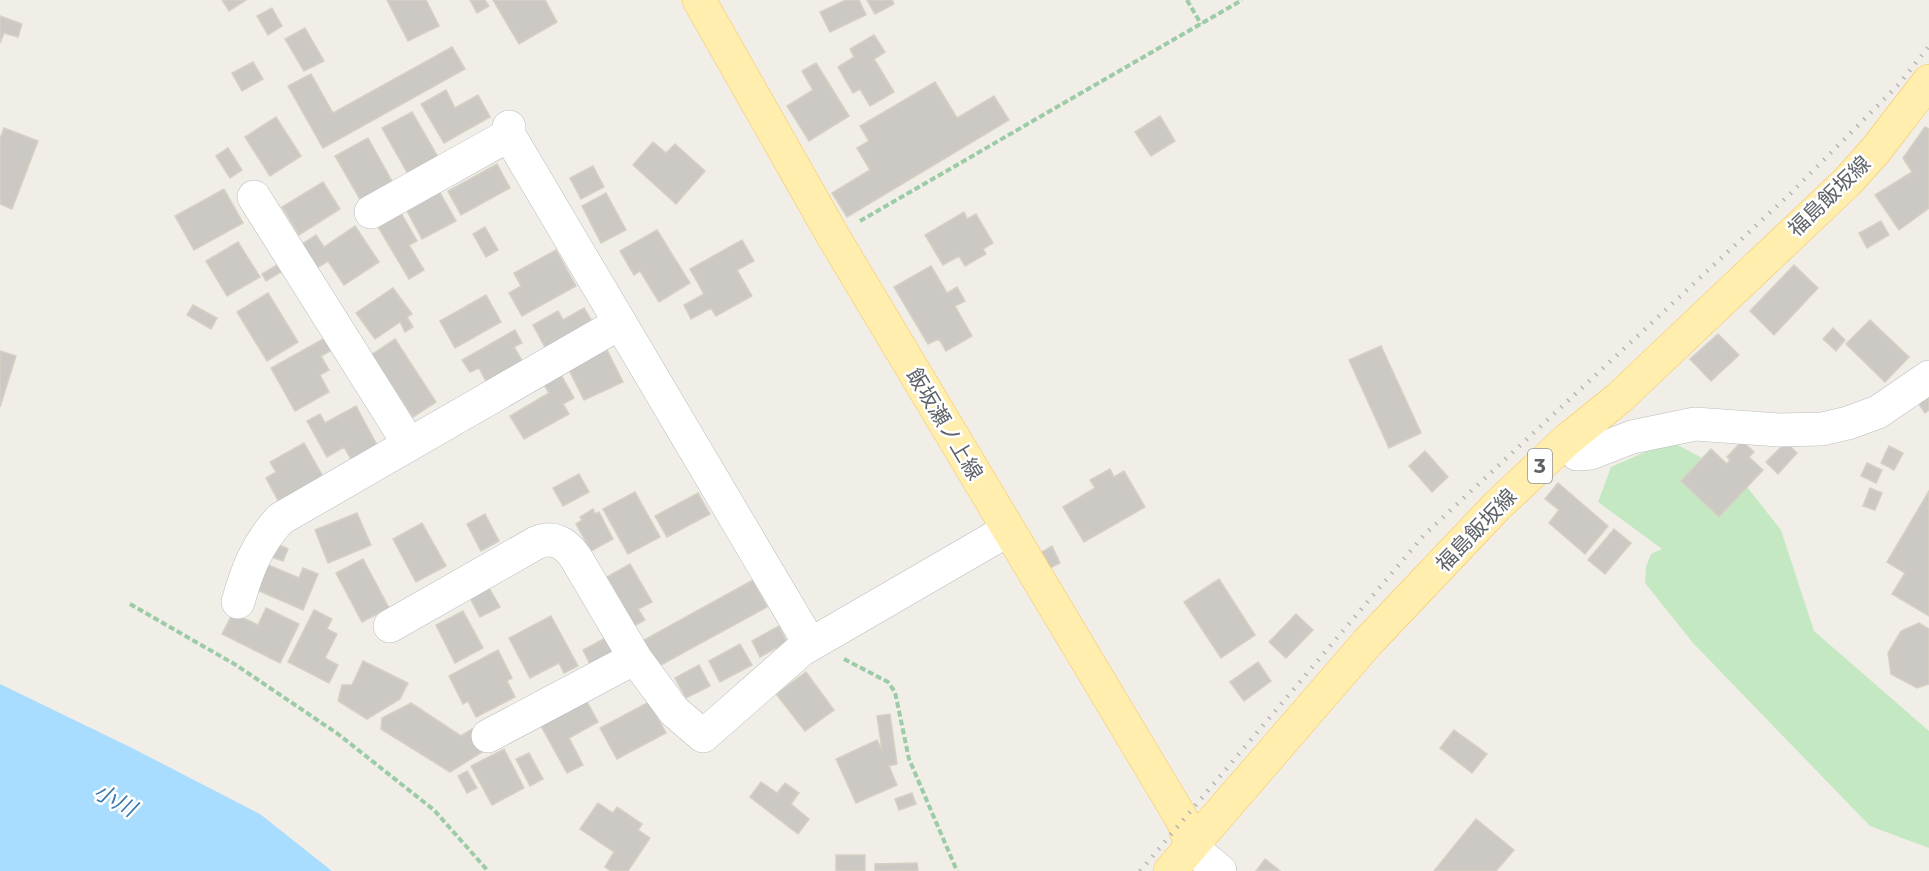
<svg xmlns="http://www.w3.org/2000/svg" width="1929" height="871" font-family="Montserrat,'Noto Sans JP',sans-serif">
<rect width="100%" height="100%" fill="#f1eee7"/>
<path fill="#c4e9c2" d="M1670,441L1740,478L1781,530L1814,631L1929,731V848L1870,826L1693,643L1645,583L1646,567L1651,554L1662,549L1598,502L1611,467Z"/>
<path fill="#a9ddff" d="M0,684L132,748L260,814L332,871H0Z"/>
<path fill="#ccc9c4" stroke="#d6d0c4" stroke-width="1.5" d="M222,0H246L229,11Z
M387,0H426L439,26L408,41Z
M470,0H485L489,6L477,13Z
M493,0H545L557,22L519,44Z
M846,0H859L866,15L830,32L820,12Z
M867,0H892L894,4L875,14Z
M272,8L282,26L268,35L257,16Z
M0,16L22,24L18,37L4,33L0,43Z
M305,28L324,61L304,71L285,39Z
M874,35L885,52L874,59L894,92L870,106L860,89L853,93L838,67L854,57L850,49Z
M452,47L465,69L323,148L288,86L311,74L333,113Z
M253,62L263,79L242,91L232,73Z
M816,63L849,116L809,141L787,106L813,90L802,71Z
M935,82L957,118L994,96L1009,120L847,217L832,193L870,170L857,148L869,141L860,126Z
M446,90L455,108L478,95L490,117L444,143L421,104Z
M412,112L438,157L408,174L382,128Z
M1160,116L1175,141L1151,156L1135,132Z
M276,117L301,156L270,176L245,137Z
M1925,127L1929,129V208L1899,230L1875,195L1912,172L1903,158Z
M4,128L38,141L12,209L0,204V139Z
M368,138L393,183L361,201L335,156Z
M653,142L666,153L675,144L705,171L676,204L633,165Z
M228,148L242,170L230,178L216,156Z
M497,164L510,188L461,215L448,191Z
M593,166L604,187L581,199L570,178Z
M323,182L340,209L299,235L282,207Z
M224,189L243,223L194,250L175,216Z
M439,191L456,221L422,239L406,209Z
M606,193L626,230L601,243L582,206Z
M964,212L967,219L976,214L993,243L983,249L986,254L965,266L959,256L943,265L925,235Z
M401,213L417,241L409,245L424,270L409,279L378,227Z
M1881,221L1889,235L1867,248L1859,233Z
M355,226L379,262L344,285L328,261L315,269L299,246L316,235L324,247Z
M485,227L498,250L486,257L473,234Z
M657,230L690,283L659,302L640,271L634,275L620,251Z
M742,240L754,261L737,270L752,296L716,316L711,308L691,319L684,305L704,294L690,269Z
M238,242L260,277L227,296L206,261Z
M556,250L576,286L522,316L509,293L521,286L514,273Z
M277,265L281,272L266,281L262,274Z
M1794,265L1818,288L1774,335L1750,311Z
M931,266L947,293L957,287L965,301L955,306L972,336L946,351L939,339L928,344L894,287Z
M393,288L412,314L407,317L413,327L405,332L400,322L375,339L356,313Z
M268,293L298,342L267,361L237,312Z
M486,295L501,322L455,348L440,321Z
M193,305L217,318L211,329L187,315Z
M584,308L593,323L546,349L533,325L558,311L563,320Z
M1870,320L1909,357L1885,382L1846,344Z
M1833,328L1845,340L1836,351L1823,339Z
M515,330L522,343L514,347L523,362L487,383L479,368L470,372L462,360Z
M1718,334L1739,355L1711,381L1690,359Z
M325,338L332,350L321,356L329,370L320,375L329,392L295,411L271,368Z
M395,339L436,402L413,417L371,355Z
M1381,346L1421,433L1389,448L1349,360Z
M607,350L623,382L584,400L568,368Z
M0,351L16,356L0,407Z
M560,373L574,398L563,404L569,414L524,439L510,416L549,393L543,383Z
M1929,390V410L1925,413L1916,400Z
M356,406L378,447L352,461L344,447L327,457L307,421L320,414L325,423Z
M1742,441L1754,452L1749,457L1763,470L1719,517L1681,481L1711,449L1727,464L1730,460L1727,457Z
M1786,442L1797,453L1778,474L1766,462Z
M304,443L325,480L280,504L266,478L276,472L270,462Z
M1889,446L1903,453L1894,470L1881,463Z
M1425,451L1448,477L1432,492L1409,466Z
M1867,463L1882,470L1876,483L1861,476Z
M1110,469L1114,477L1124,471L1145,507L1084,542L1063,507L1095,488L1090,480Z
M579,474L589,492L563,506L553,488Z
M1558,483L1608,526L1585,554L1549,523L1559,510L1545,499Z
M1870,488L1882,493L1875,510L1863,506Z
M1929,491V616L1892,594L1905,573L1887,562Z
M635,492L660,537L628,554L603,509Z
M698,493L710,514L667,537L655,516Z
M593,509L595,514L599,512L613,539L591,551L576,524L582,520L580,517Z
M357,513L371,545L328,563L315,530Z
M485,514L499,541L481,551L467,524Z
M422,523L446,566L416,582L393,539Z
M1614,529L1631,543L1605,574L1588,560Z
M277,544L288,549L283,561L272,557Z
M1052,546L1060,563L1050,568L1042,552Z
M363,559L389,608L362,622L336,573Z
M266,564L299,578L303,568L318,574L303,610L255,589Z
M630,564L652,602L638,609L645,620L634,626L607,577Z
M1219,579L1255,635L1221,658L1184,602Z
M753,580L767,607L659,666L644,640Z
M488,586L500,607L480,617L469,596Z
M266,608L299,624L280,663L222,634L233,613L258,625Z
M314,610L332,619L327,629L337,634L325,658L338,665L329,683L288,662Z
M463,611L483,648L455,663L436,625Z
M1296,614L1313,630L1286,658L1269,642Z
M551,616L578,666L564,673L559,663L530,678L509,638Z
M1919,623L1929,629V684L1917,688L1891,674L1888,653L1901,631Z
M779,626L787,642L760,657L752,641Z
M609,636L617,650L590,664L583,650Z
M740,644L752,665L720,682L709,661Z
M498,650L512,678L507,681L515,697L476,717L468,701L463,704L449,676Z
M363,661L408,683L400,699L367,719L338,701L342,685H352Z
M1258,662L1271,681L1244,701L1230,682Z
M699,665L710,686L686,698L675,678Z
M806,672L834,710L805,731L776,694Z
M586,700L598,722L569,738L583,765L567,773L540,724Z
M649,702L666,733L617,759L600,728Z
M411,703L461,736L472,729L487,749L450,772L381,729L382,718Z
M890,714L897,764L889,766L897,785L856,803L836,759L877,740L882,750L877,716Z
M1454,730L1487,754L1472,773L1440,748Z
M504,749L524,788L492,805L471,766Z
M529,753L543,779L530,786L516,759Z
M467,771L477,788L467,793L458,776Z
M761,782L777,793L785,783L799,793L791,804L809,819L798,834L750,797Z
M912,793L916,804L899,810L895,799Z
M598,803L613,813L617,807L642,824L638,830L650,838L628,871H611L605,867L614,852L580,829Z
M1476,819L1514,850L1496,871H1434Z
M836,855H865V871H836Z
M1265,859L1280,871H1256Z
M917,863L918,871H875V864Z"/>
<g fill="none" stroke-linecap="round" stroke-linejoin="round">
<g stroke="#b9bcc1" stroke-width="34">
<path id="minor" d="M509,127V135L810,644
M254,197L409,444
M371,212L509,135
M1567,440L1577,454L1591,453L1632,437L1695,424L1779,430L1822,429L1848,423L1878,412L1929,377
M238,602C247,570 257,544 280,519L620,323
M390,626L536,543C553,535 566,543 576,558L635,658L674,711L703,736L801,650L1008,530
M488,736L635,658
M1191,847L1220,871"/>
</g>
<g stroke="#f8c459" stroke-width="34">
<path id="major" d="M699,0L833,236L1183,821L1191,847
M1170,871L1367,643L1497,506L1567,440L1619,398L1847,182L1875,151L1929,81"/>
</g>
<path stroke="#9bcba7" stroke-width="4" stroke-dasharray="6 3" stroke-linecap="butt" d="M1187,0L1201,24
M860,221L1242,0
M130,604L236,665L338,734L434,810L488,871
M844,659L888,682L895,692L909,759L957,871"/>
<use href="#minor" stroke="#fff" stroke-width="33"/>
<use href="#major" stroke="#ffeeae" stroke-width="33"/>
<path stroke="#b5b6b7" stroke-width="4.5" stroke-dasharray="1.5 8" stroke-linecap="butt" d="M1140,871L1424,535L1791,193L1900,83L1929,46"/>
</g>
<g text-anchor="middle" dominant-baseline="central" stroke-width="5" stroke-linejoin="round" paint-order="stroke">
<rect fill="#fff" stroke="#8e9295" stroke-width="1.5" x="1528" y="449" width="24" height="34" rx="4.5"/>
<g font-size="20" font-weight="bold" fill="#5e6368">
<text x="1540" y="466">3</text>
</g>
<g font-size="21" fill="#5e6368" stroke="#fff">
<text transform="translate(1829 196) rotate(-44)">福島飯坂線</text>
<text transform="translate(945 424) rotate(59)">飯坂瀬ノ上線</text>
<text transform="translate(1476 530) rotate(-46)">福島飯坂線</text>
</g>
<g font-size="22" font-style="italic" fill="#3c79ae" stroke="#fff">
<text transform="translate(115 800) rotate(29)">小川</text>
</g>
</g>
</svg>
